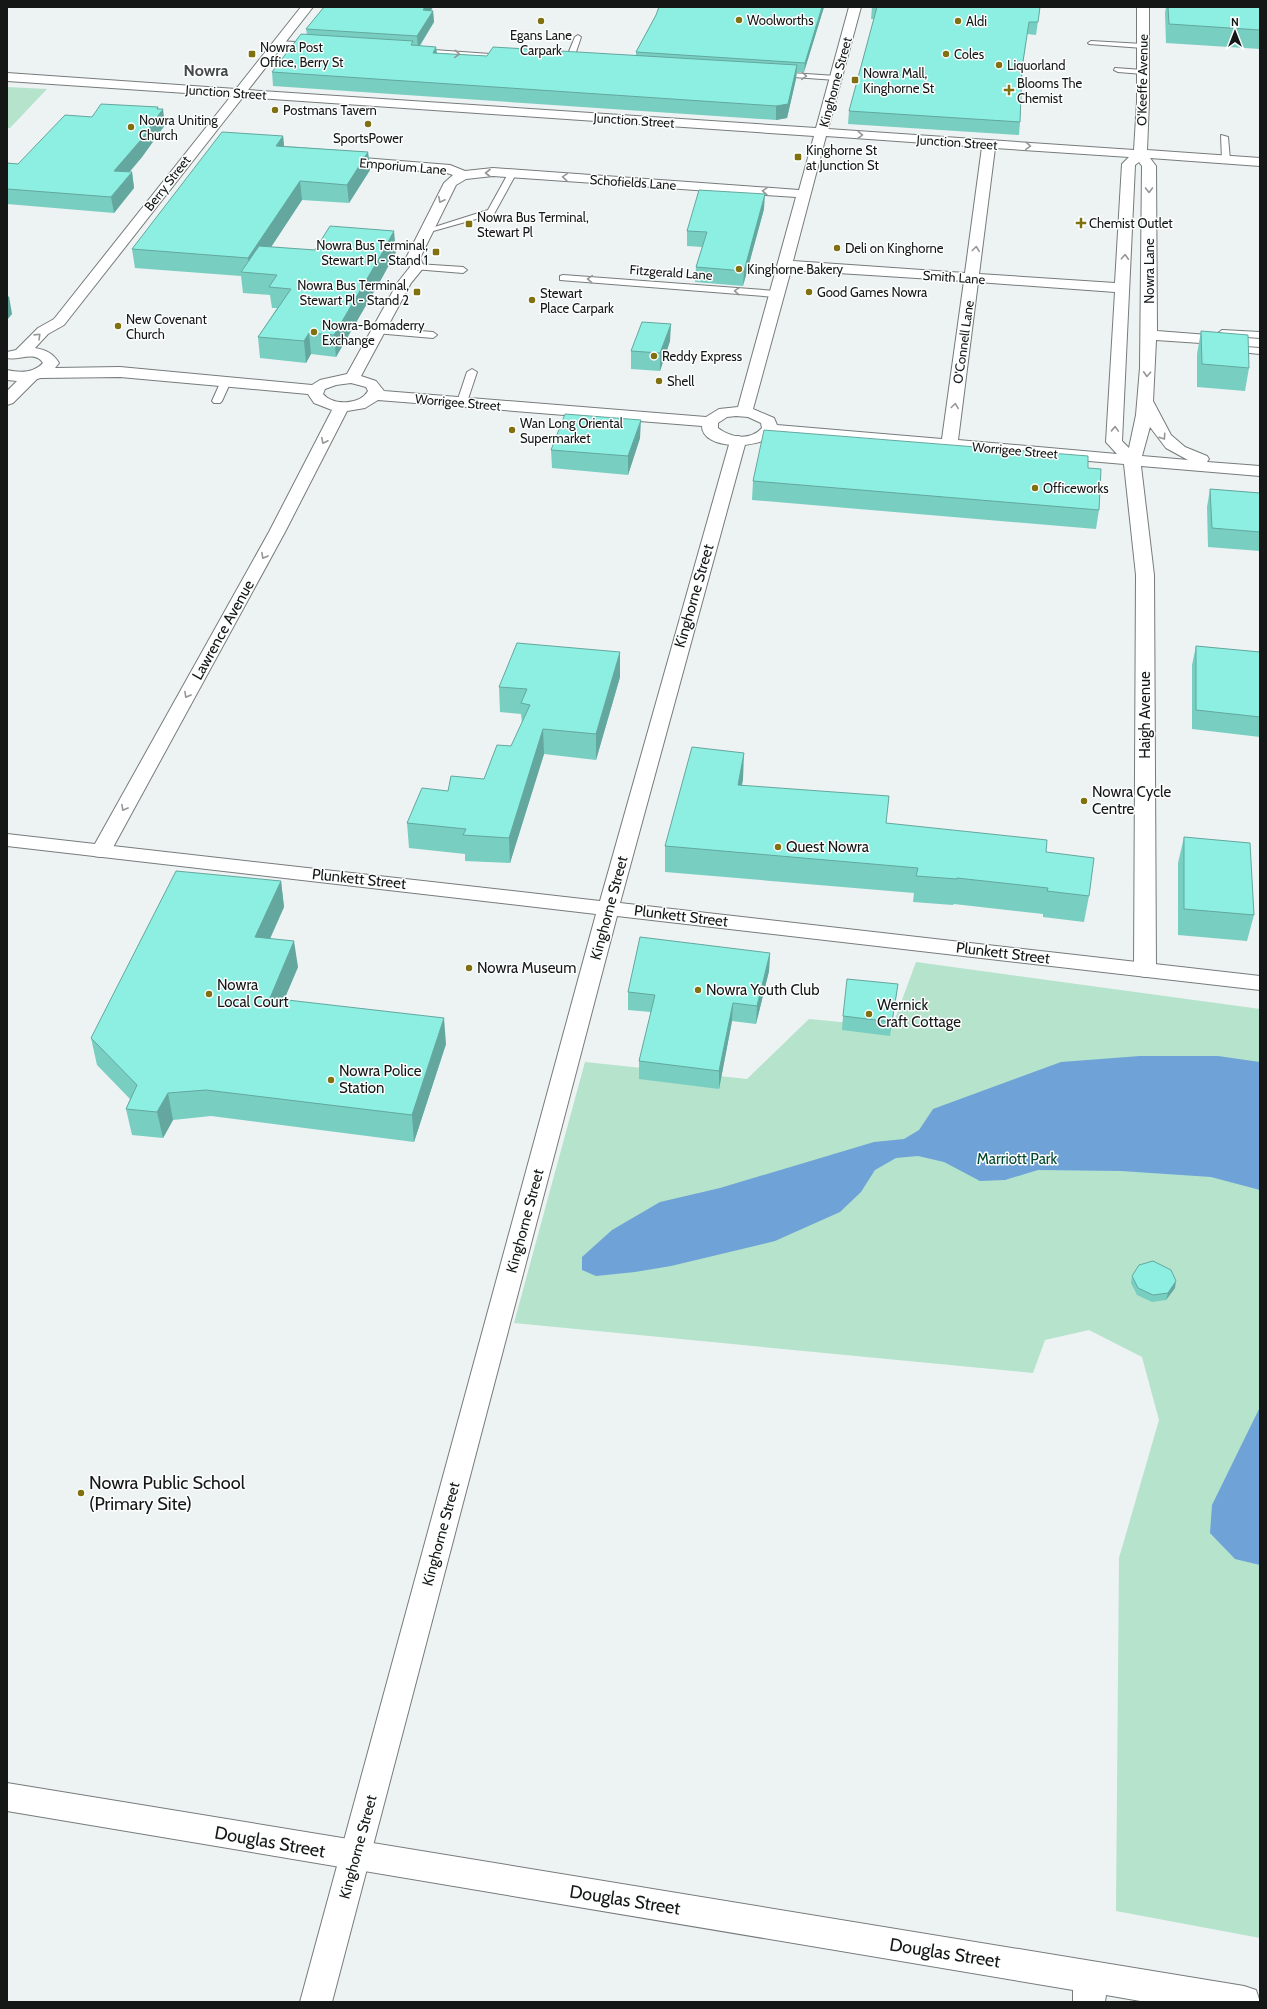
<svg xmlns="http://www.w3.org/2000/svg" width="1267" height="2009" font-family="Cabin,sans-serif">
<rect width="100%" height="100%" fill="#edf2f3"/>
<path fill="#b5e3cc" d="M7,87L47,89L10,128H7Z
M916,962L1260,1009V1938L1116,1911L1119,1558L1159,1420L1142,1357L1089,1330L1045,1340L1033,1373L514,1323L585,1062L747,1079L809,1019L892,1027Z"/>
<path fill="#6fa3d7" d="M1140,1056H1218L1260,1062V1190L1211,1177L1121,1171L1038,1170L1005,1180L980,1181L944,1162L918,1156L896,1158L875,1170L861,1192L840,1212L775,1241L671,1266L635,1272L596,1276L582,1270V1257L612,1230L660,1202L720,1188L874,1142L904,1139L919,1130L933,1109L1061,1062Z
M1260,1407V1565L1235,1559L1210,1533L1212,1505Z"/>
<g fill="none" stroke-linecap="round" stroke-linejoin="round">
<g stroke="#777b7c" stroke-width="2">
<path id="lane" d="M578,35L581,37L573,61L566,63L565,61L575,37Z
M279,41L311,43L314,45L311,47L277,44V42Z
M1091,41L1143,44L1146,46L1143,48L1089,44L1088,43Z
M420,49L504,55L508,57L504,59L418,52V50Z
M1115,68L1143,70L1147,72L1143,74L1118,72L1114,70Z
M776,72L836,76L840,78L836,80L779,76H776Z
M1221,135L1228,137L1230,160L1226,162L1222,160Z
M509,172L516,174L494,214L426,233L422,231L488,210Z
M417,264L463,267L467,270L463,273L414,269V265Z
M563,275L776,291L780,294L776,297L560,280V276Z
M378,328L433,332L437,335L433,338L375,333L374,331Z
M1222,330L1260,332V338L1219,335L1218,333Z
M1232,346L1260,348V354L1229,351L1228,349Z
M472,369L477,372L467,402L462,405L459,404L457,402L467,372Z
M226,378L231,381L222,401L220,403H214L212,401L221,381Z"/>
</g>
<g stroke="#777b7c" stroke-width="2">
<path id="street" d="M301,7H313L248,90L816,128L849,7H861L828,129L1134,150L1137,102V7H1149V102L1147,150L1260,158V166L1150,158L1156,166L1157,331L1260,339V347L1156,340L1153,401L1171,435L1185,447L1207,456L1209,459L1207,462L1260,466V476L1141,466L1154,575L1156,970L1153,975L1145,977L1137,975L1134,970L1136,575L1124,464L774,434C759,450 702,450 702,426L378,400L365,408L347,411L285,532L111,851L108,856L101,857L94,856L91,851L269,532L332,410L314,403L308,394L120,377L41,378L37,379L13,403L7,405V391L17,381L7,380V370C20,373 34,373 43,363C35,350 19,361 7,358V352L16,350L38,328L54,319L231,96L7,81V73L236,89ZM243,97L814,136L799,190L493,168L465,171L450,165L338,156L333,157L331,160L333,163L338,164L447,173L453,175L444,183L406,258L410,267L398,282L347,374L320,380L312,385L120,367L55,368L59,363C53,353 46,350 35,348L48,334L64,325ZM826,136L982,147L965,273L793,261ZM995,148L1129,157L1122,164L1115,283L979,274ZM1139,162L1142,166L1140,368L1136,415L1129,448L1122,441L1135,165ZM493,176L796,197L738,407L719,409L706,417L384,391L376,381L361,376L411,283L424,267L420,258L456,185L466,179ZM791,270L964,281L942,439L777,425L774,418L753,409ZM978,282L1115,292L1106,442L1117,454L958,440ZM351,383L366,387L368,391C360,405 333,406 323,394L325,389L336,385ZM736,416L748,417L761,423L762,428C750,441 731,438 718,428V423L727,417ZM1150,427L1166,448L1188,460L1142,456Z
M7,1783L1244,1986L1256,1990L1260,2002H1146L1106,1995L1105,2002H1073V1990L7,1811Z"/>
</g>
<g stroke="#777b7c" stroke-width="2">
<path id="secondary" d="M738,436L744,438L746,441L620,903L1260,976V990L617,916L332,2002H300L596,914L7,846V834L600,901L730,441L732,438Z"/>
</g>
<use href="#lane" fill="#fff" fill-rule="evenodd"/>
<use href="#street" fill="#fff" fill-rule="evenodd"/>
<use href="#secondary" fill="#fff" fill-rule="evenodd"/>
</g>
<path fill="#79cec2" d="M324,7H433L431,10L433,11L434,22L420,46L436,47L437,53L487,56L636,55V52L656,15L659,7H824L804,72H797L796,79L787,118L776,120L273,86L272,72L307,35L306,29Z
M872,7H1040L1036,35L1027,34L1022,71L1020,122L1019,135L848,124L849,111L874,19H871Z
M1166,7H1260V49L1166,43L1165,13Z
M159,109L165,125L142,157L129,172H132L134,188L114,213L7,204V163L18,164L92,117Z
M283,136L284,146L368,152L370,170L349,203L302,200L271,247L315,250L396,252L383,276L336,357L311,354L306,363L260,358L258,337L277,308H272L270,295L243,293L241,276L135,268L132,249Z
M764,209L743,286L695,282L696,267L702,247L687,246V231Z
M1201,331L1249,368L1245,391L1197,387V354Z
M670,341L660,371L631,369V351Z
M640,438L628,475L552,468L551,450Z
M1088,468L1099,510L1096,529L752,500L753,481Z
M1210,489L1260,493V551L1208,547L1207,507Z
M1196,646L1260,652V737L1192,729V665Z
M620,677L596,760L544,754L510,863L465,861V854L409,848L407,823L448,791L484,779L511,746L522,723L521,714L500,712L499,687Z
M743,779L742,785L887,823L1046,852L1089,896L1084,922L1043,917V914L954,904L953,905L913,902L914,893L665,872V846Z
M1184,837L1254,915L1247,941L1178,935V863Z
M281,881L284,907L270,939L298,967L284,999L446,1044L414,1142L211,1116L173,1120L163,1138L132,1135L126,1109L130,1099L97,1065L91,1038Z
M770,953L769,971L756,1024L732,1021L719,1089L639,1079V1061L651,1012L628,1010V992Z
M898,984L896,998L890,1036L842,1030L843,1016Z
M1132,1276L1175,1288L1166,1300L1152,1302L1137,1295L1131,1283Z"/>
<path fill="#63a79e" d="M425,7H433L424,22L423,10Z
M822,7H824L804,72L805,63Z
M433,11L434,22L418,48L417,36Z
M436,47L437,60L433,53Z
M797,65L796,79L787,118L776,120V106Z
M158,107L159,114L163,109L165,125L142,157L117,187L114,171Z
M283,136L285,154L276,146Z
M368,152L370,170L349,203L347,185Z
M132,172L134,188L114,213L111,197Z
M300,181L302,200L254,273L250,272L248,258Z
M765,194L764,209L743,286L744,271Z
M394,231L396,252L383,276L336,357L334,335Z
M9,296L12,314L7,320V298Z
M671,324L670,341L660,371V353Z
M309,333L311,354L306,363L304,341Z
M641,420L640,438L628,475V456Z
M620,652V677L596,760V734Z
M543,729L544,754L510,863L509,838Z
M744,753L743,779L737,810L738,785Z
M281,881L284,907L259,963L255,937Z
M294,941L298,967L274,1024L270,998Z
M770,953L769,971L756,1024L757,1006Z
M733,1003L732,1021L719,1089V1071Z
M444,1018L446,1044L414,1142L412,1115Z
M168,1093L173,1120L163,1138L157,1112Z
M1176,1281L1175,1288L1166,1300L1168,1293Z"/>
<path fill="#8defe2" stroke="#63a79e" d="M324,7H425L423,10L433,11L417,36L306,29Z
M659,7H822L805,63L636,52L656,15Z
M877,7H1040L1038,22H1029L1022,68L1020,122L849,111Z
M1168,7H1260V30L1169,24Z
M301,34L413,41L411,45L436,47L433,53L487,56L493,47L797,65L788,104L776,106L272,72Z
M101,104L158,107L157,109H163L140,141L114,171L132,172L111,197L7,189V163L18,164L65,115L92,117Z
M222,132L283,136L276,146L368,152L347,185L300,181L248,258L132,249Z
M699,190L765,194L744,271L696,267L707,232L687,231Z
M330,226L394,231L381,255L334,335L309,333L304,341L258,337L291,289L269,287L277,275L241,272L259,246L315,250Z
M642,322L671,324L660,353L631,351Z
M1201,331L1248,335L1249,368L1202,364Z
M565,414L641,420L628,456L551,450Z
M764,430L1088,456V468L1101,469L1099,510L753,481Z
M1210,489L1260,493V532L1212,528Z
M517,643L620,652L596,734L543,729L509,838L463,835L466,829L407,823L422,788L448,791L451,776L484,779L497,745L511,746L530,705L521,703L527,689L499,687Z
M1196,646L1260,652V717L1196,710Z
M692,747L744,753L738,785L889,796L886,823L1047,840L1046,852L1094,858L1089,896L1047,891L1048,888L957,878V879L916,876L918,868L665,846Z
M1184,837L1250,843L1254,915L1184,909Z
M176,871L281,881L255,937L294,941L270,998L444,1018L412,1115L206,1090L168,1093L157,1112L126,1109L137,1085L91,1038Z
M640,937L770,953L757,1006L733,1003L719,1071L639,1061L655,995L628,992Z
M847,979L898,984L892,1022L843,1016Z
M1153,1261L1171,1270L1176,1281L1168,1293L1153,1295L1138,1288L1132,1276L1139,1265Z"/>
<defs><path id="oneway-chevron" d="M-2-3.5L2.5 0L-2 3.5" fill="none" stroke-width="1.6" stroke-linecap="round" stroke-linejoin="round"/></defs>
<g stroke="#969696">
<use href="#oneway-chevron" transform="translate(457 54) rotate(4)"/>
<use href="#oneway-chevron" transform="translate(804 76) rotate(4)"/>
<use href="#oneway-chevron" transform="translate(860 135) rotate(4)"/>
<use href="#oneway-chevron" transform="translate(1028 146) rotate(4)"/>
<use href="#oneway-chevron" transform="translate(488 173) rotate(180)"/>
<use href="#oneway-chevron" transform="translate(565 177) rotate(-176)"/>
<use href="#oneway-chevron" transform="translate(1149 190) rotate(90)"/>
<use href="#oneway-chevron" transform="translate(765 191) rotate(-176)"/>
<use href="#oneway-chevron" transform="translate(441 200) rotate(117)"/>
<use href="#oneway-chevron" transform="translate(976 249) rotate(-83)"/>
<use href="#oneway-chevron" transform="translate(1125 257) rotate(-87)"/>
<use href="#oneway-chevron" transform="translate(590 279) rotate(-176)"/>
<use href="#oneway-chevron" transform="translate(737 291) rotate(-176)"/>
<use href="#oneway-chevron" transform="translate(38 336) rotate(-44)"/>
<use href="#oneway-chevron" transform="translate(1147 374) rotate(93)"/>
<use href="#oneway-chevron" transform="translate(955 406) rotate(-82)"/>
<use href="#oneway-chevron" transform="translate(1115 429) rotate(-88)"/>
<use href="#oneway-chevron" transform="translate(1163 437) rotate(56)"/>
<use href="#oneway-chevron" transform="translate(324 441) rotate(117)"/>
<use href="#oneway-chevron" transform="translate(264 556) rotate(119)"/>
<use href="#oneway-chevron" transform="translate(187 695) rotate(119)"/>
<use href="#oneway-chevron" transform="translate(124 808) rotate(119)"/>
</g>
<g fill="#80700f" stroke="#fdffff" stroke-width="1.5">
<circle cx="739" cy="20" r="4"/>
<circle cx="541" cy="21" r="4"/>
<circle cx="958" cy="21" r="4"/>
<rect x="248" y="50" width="8" height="8" rx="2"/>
<circle cx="946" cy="54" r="4"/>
<circle cx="999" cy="65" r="4"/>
<rect x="851" y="76" width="8" height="8" rx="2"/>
<path d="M1007 84h4v4h4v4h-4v4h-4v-4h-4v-4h4z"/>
<circle cx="275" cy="110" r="4"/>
<circle cx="368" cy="124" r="4"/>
<circle cx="131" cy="127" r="4"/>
<rect x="794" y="153" width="8" height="8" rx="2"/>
<path d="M1079 217h4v4h4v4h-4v4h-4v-4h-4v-4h4z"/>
<rect x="465" y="220" width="8" height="8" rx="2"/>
<circle cx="837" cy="248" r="4"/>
<rect x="432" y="248" width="8" height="8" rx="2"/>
<circle cx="739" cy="269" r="4"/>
<rect x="413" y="288" width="8" height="8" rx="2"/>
<circle cx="809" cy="292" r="4"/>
<circle cx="532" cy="300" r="4"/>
<circle cx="118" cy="326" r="4"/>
<circle cx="314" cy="332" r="4"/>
<circle cx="654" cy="356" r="4"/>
<circle cx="659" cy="381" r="4"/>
<circle cx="512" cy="430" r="4"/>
<circle cx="1035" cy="488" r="4"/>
<circle cx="1084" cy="801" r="4"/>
<circle cx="778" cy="847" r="4"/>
<circle cx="469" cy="968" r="4"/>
<circle cx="698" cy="990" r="4"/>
<circle cx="209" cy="994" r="4"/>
<circle cx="869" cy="1014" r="4"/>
<circle cx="331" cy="1080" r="4"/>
<circle cx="81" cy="1493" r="4"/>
</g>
<g text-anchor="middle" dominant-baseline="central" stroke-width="3" stroke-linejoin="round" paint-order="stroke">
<g font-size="13" fill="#151616" stroke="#fdffff" text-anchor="start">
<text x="747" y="20">Woolworths</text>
<text x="966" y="21">Aldi</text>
<text x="541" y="35" text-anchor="middle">Egans Lane<tspan x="541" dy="15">Carpark</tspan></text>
<text x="260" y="47">Nowra Post<tspan x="260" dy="15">Office, Berry St</tspan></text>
<text x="954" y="54">Coles</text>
<text x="1007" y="65">Liquorland</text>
<text x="863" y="73">Nowra Mall,<tspan x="863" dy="15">Kinghorne St</tspan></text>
<text x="1017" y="83">Blooms The<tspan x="1017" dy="15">Chemist</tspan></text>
<text x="283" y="110">Postmans Tavern</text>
<text x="139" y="120">Nowra Uniting<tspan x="139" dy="15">Church</tspan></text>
<text x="368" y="138" text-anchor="middle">SportsPower</text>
<text x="806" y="150">Kinghorne St<tspan x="806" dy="15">at Junction St</tspan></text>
<text x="477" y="217">Nowra Bus Terminal,<tspan x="477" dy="15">Stewart Pl</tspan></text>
<text x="1089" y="223">Chemist Outlet</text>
<text x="428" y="245" text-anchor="end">Nowra Bus Terminal,<tspan x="428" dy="15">Stewart Pl - Stand 1</tspan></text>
<text x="845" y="248">Deli on Kinghorne</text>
<text x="747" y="269">Kinghorne Bakery</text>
<text x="409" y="285" text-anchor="end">Nowra Bus Terminal,<tspan x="409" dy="15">Stewart Pl - Stand 2</tspan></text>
<text x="817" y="292">Good Games Nowra</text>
<text x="540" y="293">Stewart<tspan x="540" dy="15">Place Carpark</tspan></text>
<text x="126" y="319">New Covenant<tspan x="126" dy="15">Church</tspan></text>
<text x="322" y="325">Nowra-Bomaderry<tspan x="322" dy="15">Exchange</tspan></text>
<text x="662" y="356">Reddy Express</text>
<text x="667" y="381">Shell</text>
<text x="520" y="423">Wan Long Oriental<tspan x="520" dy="15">Supermarket</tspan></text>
<text x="1043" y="488">Officeworks</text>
</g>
<g font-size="13" fill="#151616" stroke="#fdffff">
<text transform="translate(1142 80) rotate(-89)">O'Keeffe Avenue</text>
<text transform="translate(835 82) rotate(-75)">Kinghorne Street</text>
<text transform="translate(226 92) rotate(4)">Junction Street</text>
<text transform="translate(634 120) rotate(4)">Junction Street</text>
<text transform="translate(957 142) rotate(4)">Junction Street</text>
<text transform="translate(403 166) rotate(5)">Emporium Lane</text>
<text transform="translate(633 182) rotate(4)">Schofields Lane</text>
<text transform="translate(167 183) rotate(-52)">Berry Street</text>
<text transform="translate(1149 271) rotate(-90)">Nowra Lane</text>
<text transform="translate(671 272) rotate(4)">Fitzgerald Lane</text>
<text transform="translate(954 277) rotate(4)">Smith Lane</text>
<text transform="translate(963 342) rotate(-82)">O'Connell Lane</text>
<text transform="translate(458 402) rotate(5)">Worrigee Street</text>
<text transform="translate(1015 450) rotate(5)">Worrigee Street</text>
</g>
<g font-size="15" fill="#151616" stroke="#fdffff">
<text transform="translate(694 596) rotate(-74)">Kinghorne Street</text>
<text transform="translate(223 630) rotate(-61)">Lawrence Avenue</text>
<text transform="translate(1145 715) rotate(-90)">Haigh Avenue</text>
<text transform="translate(359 879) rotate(6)">Plunkett Street</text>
<text transform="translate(609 908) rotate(-75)">Kinghorne Street</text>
<text transform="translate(681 916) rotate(7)">Plunkett Street</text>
<text transform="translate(1003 953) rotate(7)">Plunkett Street</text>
<text transform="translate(525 1221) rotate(-75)">Kinghorne Street</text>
<text transform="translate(441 1534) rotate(-75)">Kinghorne Street</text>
<text transform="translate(358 1847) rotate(-75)">Kinghorne Street</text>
</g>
<g font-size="15" fill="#151616" stroke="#fdffff" text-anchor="start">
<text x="1092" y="792">Nowra Cycle<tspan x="1092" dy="17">Centre</tspan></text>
<text x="786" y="847">Quest Nowra</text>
<text x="477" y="968">Nowra Museum</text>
<text x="217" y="985">Nowra<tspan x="217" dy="17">Local Court</tspan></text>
<text x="706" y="990">Nowra Youth Club</text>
<text x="877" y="1005">Wernick<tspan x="877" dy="17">Craft Cottage</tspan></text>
<text x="339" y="1071">Nowra Police<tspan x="339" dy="17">Station</tspan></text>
</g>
<g font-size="15" fill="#034730" stroke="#fdffff">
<text x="1017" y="1159">Marriott Park</text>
</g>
<g font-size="16" font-weight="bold" fill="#464a4a" stroke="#fdffff">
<text x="206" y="70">Nowra</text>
</g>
<g font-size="18" fill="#151616" stroke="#fdffff" text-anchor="start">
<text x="89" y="1483">Nowra Public School<tspan x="89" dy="21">(Primary Site)</tspan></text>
</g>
<g font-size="18" fill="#151616" stroke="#fdffff">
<text transform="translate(270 1842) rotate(10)">Douglas Street</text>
<text transform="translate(625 1900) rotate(9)">Douglas Street</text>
<text transform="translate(945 1953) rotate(9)">Douglas Street</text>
</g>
</g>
<rect width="1267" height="2009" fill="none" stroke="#151616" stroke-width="16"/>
<g transform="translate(1235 32)" stroke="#fdffff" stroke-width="3" paint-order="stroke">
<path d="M0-3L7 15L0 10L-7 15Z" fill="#151616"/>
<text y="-6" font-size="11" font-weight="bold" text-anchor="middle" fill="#151616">N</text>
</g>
</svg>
